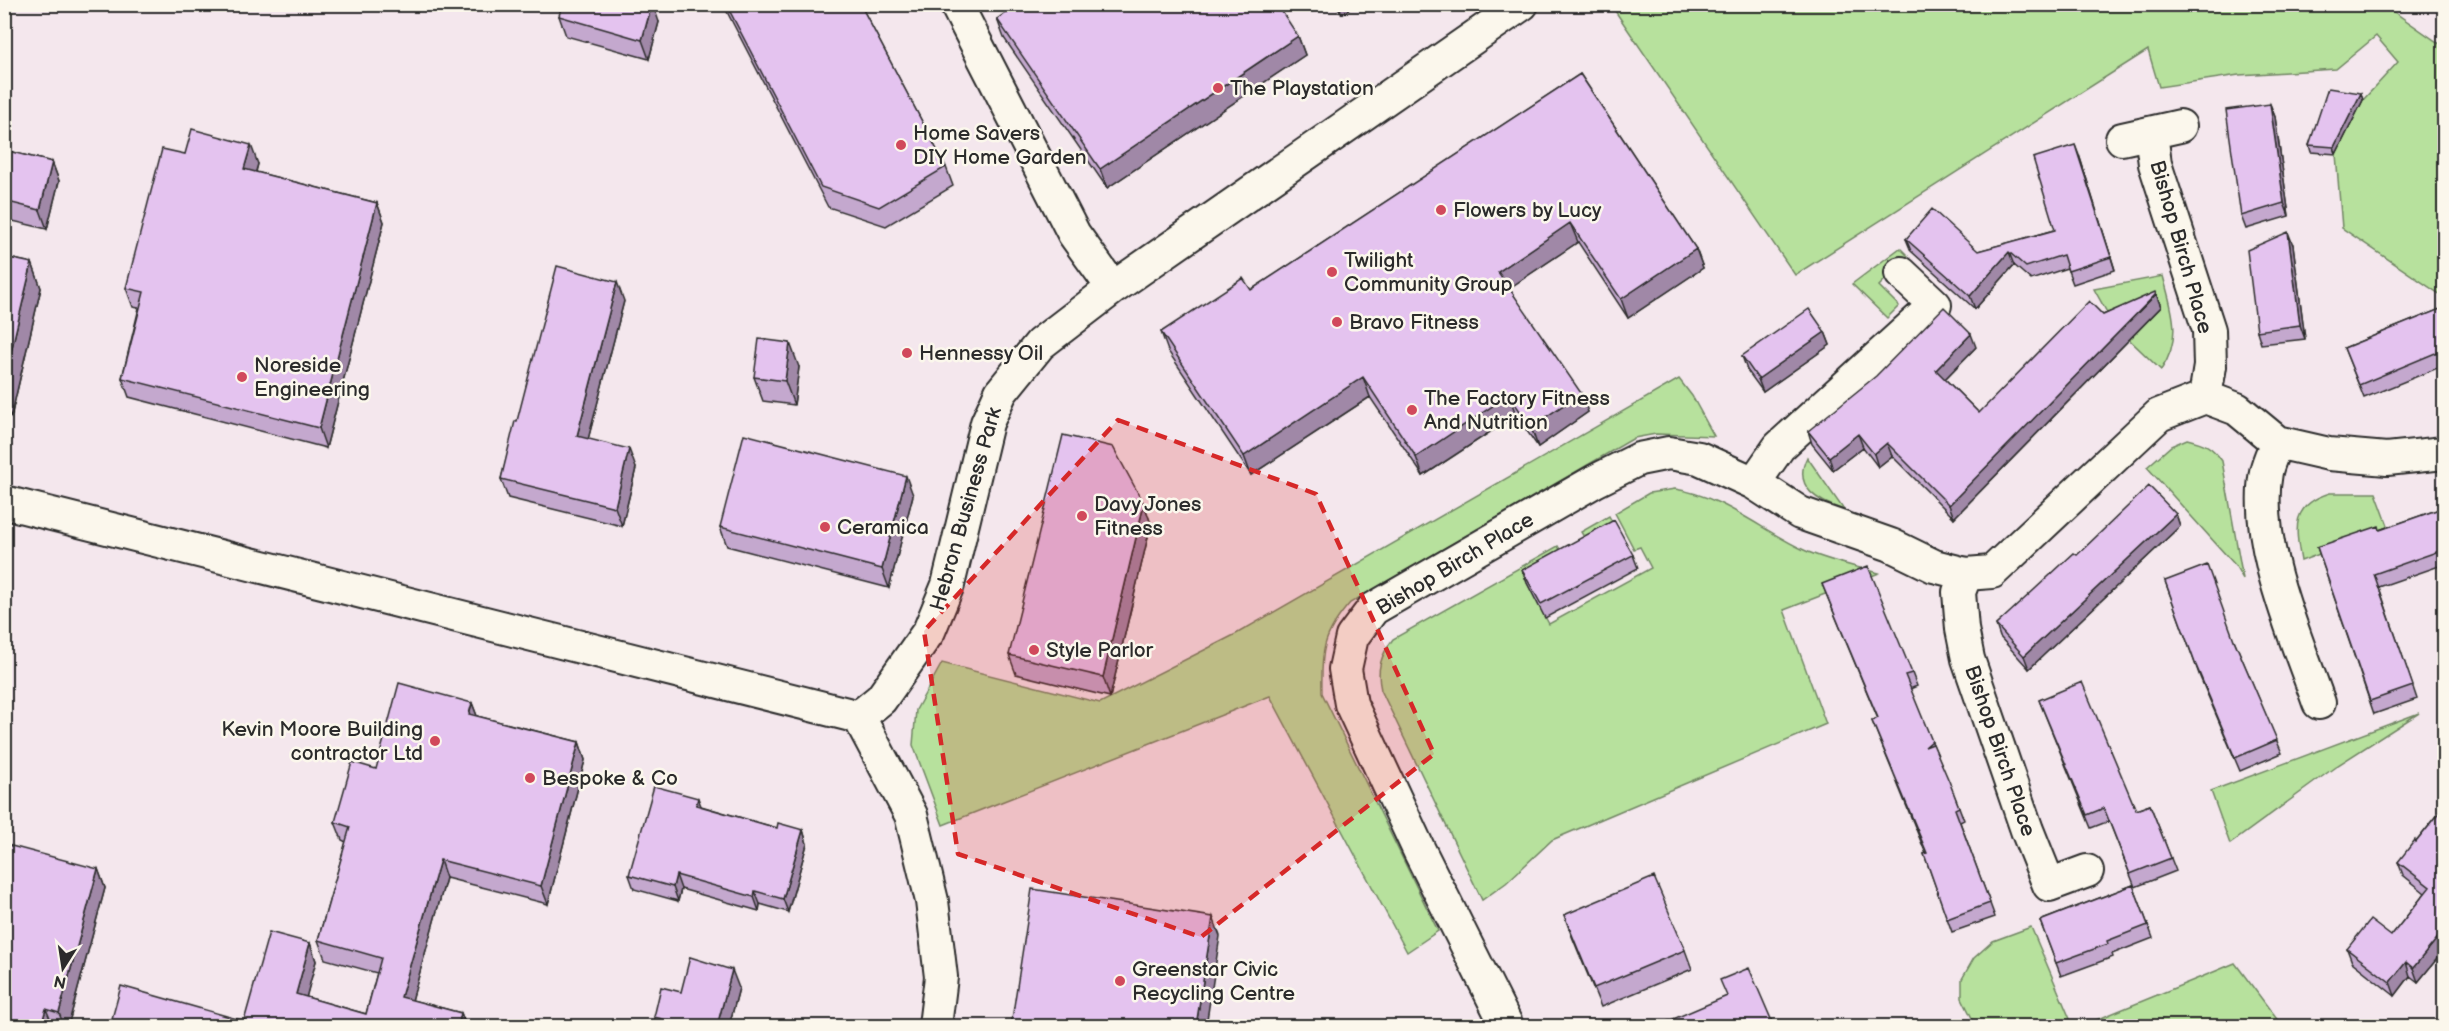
<svg xmlns="http://www.w3.org/2000/svg" width="2449" height="1031" font-family="'Balsamiq Sans',sans-serif">
<rect width="100%" height="100%" fill="#f4e7ed"/>
<filter id="ink" filterUnits="userSpaceOnUse"><feTurbulence type="fractalNoise" baseFrequency=".0167" numOctaves="2"/><feDisplacementMap in="SourceGraphic" scale="12" xChannelSelector="R" yChannelSelector="G"/><feConvolveMatrix kernelMatrix="1 2 1 2 8 2 1 2 1" color-interpolation-filters="sRGB"/></filter>
<g filter="url(#ink)">
<path fill="#b7e19d" stroke="#718664" stroke-width="1.5" d="M1611,5H2384L2444,47V297L2342,228L2336,154L2363,100L2398,62L2376,36L2336,69L2239,75L2159,87L2148,50L1795,275Z
M1900,248L1908,256L1879,286L1899,306L1887,318L1852,284Z
M2163,276C2172,310 2183,338 2161,370L2114,325L2094,289Z
M1679,379L1692,396L1714,436L1656,434L1634,438L1350,603C1322,635 1321,652 1322,693L1438,931L1407,952L1270,696L943,825L913,745L916,710L942,663L1100,703L1236,634Z
M2187,439C2204,443 2212,446 2222,461L2243,579L2235,565L2147,467L2171,446Z
M1807,457L1844,510C1819,502 1792,488 1807,457Z
M1675,489C1723,496 1761,530 1804,550C1827,561 1855,566 1879,573L1784,610L1826,724L1552,840L1506,883L1482,900L1381,690C1376,669 1381,655 1393,639L1558,546L1564,556L1527,583L1549,624L1651,568L1640,547L1634,549L1615,513L1649,493Z
M2330,493H2376L2389,528L2301,561C2295,527 2291,505 2330,493Z
M1609,516L1619,534L1591,549L1581,532Z
M2419,713L2338,765L2230,844L2211,791Z
M2031,927L2073,1026H1976L1962,998V979L1974,958L1993,941Z
M2235,963L2282,1026L2084,1025L2216,971Z"/>
<g fill="none" stroke-linecap="round" stroke-linejoin="round">
<g stroke="#2b2b2b" stroke-width="36">
<path id="minor" d="M956,4L1074,234L1113,288
M2151,133L2155,164L2209,330L2210,366L2205,397
M2122,139L2180,126
M2277,442C2273,452 2268,462 2266,472C2253,542 2296,637 2319,703
M1754,483L1779,447L1935,305L1901,273
M4,502L859,717L911,815L932,901L941,977L935,1026
M1966,574L1959,592L1962,629L1968,659L2027,830L2049,885L2087,871
M859,717L881,699L929,631L948,585L987,423L1001,392L1040,344L1113,288L1522,4
M1507,1026L1419,850L1351,704L1345,669L1352,637L1373,609L1595,481L1639,459L1669,453L1699,458L1754,483L1800,513L1891,545L1934,566L1966,574L1992,572L2159,415L2205,397L2237,409L2277,442L2329,454L2387,459L2444,453"/>
</g>
<use href="#minor" stroke="#fbf7ec" stroke-width="32"/>
</g>
<path fill="#c4a8ce" stroke="#2b2b2b" stroke-width="1.5" d="M723,4H860L946,167L953,186L886,226L828,207Z
M1335,4H1356L1342,14Z
M559,16L659,22L649,59L566,36Z
M997,19L1298,36L1305,55L1107,188L1004,38Z
M1580,74L1696,249L1703,268L1628,318L1578,242L1509,288L1588,412L1538,447L1516,415L1423,476L1370,397L1251,475L1168,351L1161,332L1251,290Z
M2363,100L2336,154L2311,152L2309,145Z
M2270,104L2275,117L2289,216L2246,229L2241,216Z
M4,150L52,162L59,181L47,229L4,219Z
M185,154L258,164L256,172L377,203L384,222L326,448L129,397L122,378L139,308L133,307L126,288Z
M2080,158L2115,270L2073,284L2067,268L2031,280L2014,265L1975,309L1911,251L1906,239L1978,251L2055,230Z
M2293,245L2305,339L2261,344L2257,331Z
M4,257L32,263L41,288L11,417L4,416Z
M2156,294L2161,307L1954,518L1892,456L1878,467L1863,447L1833,470L1812,444L1808,431L1976,347L1945,379L1979,413L2103,315Z
M624,301L588,439L636,468L622,526L508,498L501,479L517,421Z
M2445,307V365L2364,398L2344,348Z
M1825,332L1830,345L1763,392L1747,370L1742,356Z
M799,367L794,405L763,401L754,377Z
M913,495L889,588L727,546L720,527Z
M1144,504L1151,524L1110,697L1016,674L1009,655Z
M2445,507V564L2379,587L2417,699L2374,714L2317,547L2380,530Z
M2176,514L2180,526L2029,669L2000,637L1996,625L2077,555Z
M1633,555L1638,568L1545,618L1527,583L1522,570Z
M2165,581L2234,640L2282,753L2240,771L2200,677Z
M1822,584L1912,673L1917,686L1910,689L1959,807L1964,820L1960,822L1995,917L1952,932L1924,854H1926L1872,721L1878,719Z
M2039,700L2136,810L2150,805L2176,871L2135,887L2109,821L2091,828Z
M472,703L477,716L579,742L585,760L548,904L446,878L412,1000L461,1013L466,1026H110L244,1021L310,943L316,961L306,997L366,1014L377,973L325,959L318,940L346,842L342,840L335,822Z
M701,806L777,828L803,830L807,844L788,912L760,904L759,911L681,889L678,901L634,889L629,875Z
M2445,806V949L2418,982L2410,976L2395,996L2352,962L2347,949L2391,936L2425,893L2403,875L2398,862L2416,842Z
M98,869L105,888L68,1026H4Z
M2133,885L2153,938L2112,954L2113,957L2061,976L2040,921Z
M1564,915L1685,950L1692,969L1601,1007L1571,934Z
M739,988L729,1026H658L654,1017L681,992Z"/>
<path fill="#a088a7" stroke="#2b2b2b" stroke-width="1.5" d="M652,4H653L659,22L649,59L642,40Z
M1338,4H1356L1342,14Z
M1298,36L1305,55L1107,188L1100,169Z
M2361,93L2363,100L2336,154L2334,147Z
M2270,104L2275,117L2289,216L2284,203Z
M251,145L258,164L251,188L244,169Z
M2075,145L2080,158L2115,270L2111,257Z
M52,162L59,181L47,229L40,210Z
M377,203L384,222L326,448L319,428Z
M1570,223L1578,242L1505,291L1498,272Z
M2288,232L2293,245L2305,339L2300,325Z
M1696,249L1703,268L1628,318L1621,299Z
M2009,252L2014,265L1975,309L1970,296Z
M32,263L41,288L11,417L4,400V381Z
M617,282L624,301L584,455L577,436Z
M2156,294L2161,307L1954,518L1949,505Z
M1825,332L1830,345L1763,392L1758,379Z
M1971,334L1976,347L1941,383L1936,370Z
M790,343L799,367L794,405L785,381Z
M1363,377L1370,397L1251,475L1244,456Z
M1581,393L1588,412L1538,447L1531,427Z
M1509,395L1516,415L1423,476L1416,457Z
M1858,434L1863,447L1833,470L1829,457Z
M1887,443L1892,456L1878,467L1874,454Z
M629,449L636,468L622,526L615,507Z
M906,476L913,495L889,588L882,569Z
M1144,504L1151,524L1110,697L1103,677Z
M2176,514L2180,526L2029,669L2024,656Z
M472,703L479,721L469,714Z
M579,742L585,760L548,904L541,886Z
M698,798L703,811L696,805Z
M803,830L807,844L788,912L783,899Z
M440,860L446,878L408,1015L401,997Z
M98,869L105,888L68,1026H64L59,1013Z
M676,875L681,889L678,901L673,887Z
M755,891L760,904L759,911L754,897Z
M1213,917L1220,936L1206,1026H1196Z
M2445,929V949L2418,982L2413,968Z
M310,943L316,961L302,1013L296,994Z
M2406,962L2410,976L2395,996L2390,982Z
M732,970L739,988L729,1026H717Z
M46,1009L53,1026H41Z
M461,1013L466,1026H458Z"/>
<path fill="#e4c3ef" stroke="#2b2b2b" stroke-width="1.5" d="M562,4H652L642,40L559,16Z
M726,4H860L946,167L879,207L821,187Z
M1018,4H1277L1298,36L1100,169L997,19Z
M1580,74L1696,249L1621,299L1570,223L1498,272L1581,393L1531,427L1509,395L1416,457L1363,377L1244,456L1161,332L1243,278L1251,290Z
M2328,88L2361,93L2334,147L2309,145Z
M2270,104L2284,203L2241,216L2226,110Z
M192,129L251,145L244,169L377,203L319,428L122,378L144,292L126,288L162,149L185,154Z
M2075,145L2111,257L2068,271L2063,255L2026,267L2009,252L1970,296L1906,239L1932,209L1978,251L2055,230L2033,158Z
M4,150L52,162L40,210L4,201Z
M2288,232L2300,325L2257,331L2247,250Z
M4,257L32,263L4,381Z
M557,266L617,282L577,436L629,449L615,507L501,479L515,421H517Z
M2155,292L2156,294L1949,505L1887,443L1874,454L1858,434L1829,457L1808,431L1876,376L1944,307L1971,334L1936,370L1979,413L2089,301L2103,315Z
M2445,307V349L2359,385L2344,348Z
M1809,309L1825,332L1758,379L1742,356Z
M759,339L790,343L785,381L754,377Z
M744,434L906,476L882,569L720,527Z
M1063,435L1113,447L1144,504L1103,677L1009,655Z
M2149,486L2176,514L2024,656L1996,625L2074,553L2077,555Z
M2445,507V549L2374,574L2413,686L2370,701L2317,547L2379,526L2380,530Z
M1614,520L1633,555L1541,604L1522,570Z
M2207,565L2234,640L2277,740L2235,758L2195,663L2165,581Z
M1868,566L1912,673L1905,675L1932,741L1925,747L1933,744L1949,781L1959,807L1955,809L1990,903L1947,919L1924,854L1927,853L1872,721L1878,718L1822,584Z
M2082,682L2136,810L2150,805L2171,858L2130,874L2104,808L2087,815L2039,700Z
M399,683L472,703L469,714L579,742L541,886L440,860L401,997L461,1013L458,1026H110L121,986L244,1021L269,932L310,943L296,994L366,1014L381,958L318,940L350,827L335,822L352,762L376,769Z
M654,786L698,798L696,805L777,828L778,823L803,830L783,899L755,891L754,897L676,875L673,887L629,875Z
M2445,806V929L2413,968L2406,962L2390,982L2347,949L2370,920L2391,936L2430,887L2398,862L2415,840L2416,842Z
M4,844L98,869L59,1013L46,1009L41,1026H4Z
M1654,877L1685,950L1594,988L1564,915Z
M2133,885L2148,925L2107,941L2108,944L2056,963L2040,921Z
M1032,889L1213,917L1196,1026H1011Z
M690,957L732,970L717,1026H681L682,1024L654,1017L661,987L681,992Z
M1749,968L1774,1026H1657L1727,996L1720,980Z"/>
</g>
<path fill="#d62828" fill-opacity="0.2" stroke="#d62828" stroke-width="4.5" stroke-dasharray="12 8" stroke-linejoin="round" d="M1118,420L1316,494L1434,754L1201,937L958,854L924,631Z"/>
<g fill="#d1495b" stroke="#fbf7ec" stroke-width="2">
<circle cx="1218" cy="88" r="6"/>
<circle cx="901" cy="145" r="6"/>
<circle cx="1441" cy="210" r="6"/>
<circle cx="1332" cy="272" r="6"/>
<circle cx="1337" cy="322" r="6"/>
<circle cx="907" cy="353" r="6"/>
<circle cx="242" cy="377" r="6"/>
<circle cx="1412" cy="410" r="6"/>
<circle cx="1082" cy="516" r="6"/>
<circle cx="825" cy="527" r="6"/>
<circle cx="1034" cy="650" r="6"/>
<circle cx="435" cy="741" r="6"/>
<circle cx="530" cy="778" r="6"/>
<circle cx="1120" cy="981" r="6"/>
</g>
<g text-anchor="middle" dominant-baseline="central" stroke-width="5" stroke-linejoin="round" paint-order="stroke">
<g font-size="21" fill="#2b2b2b" stroke="#fbf7ec" text-anchor="start">
<text x="1230" y="88">The Playstation</text>
<text x="913" y="133">Home Savers<tspan x="913" dy="24">DIY Home Garden</tspan></text>
<text x="1453" y="210">Flowers by Lucy</text>
<text x="1344" y="260">Twilight<tspan x="1344" dy="24">Community Group</tspan></text>
<text x="1349" y="322">Bravo Fitness</text>
<text x="919" y="353">Hennessy Oil</text>
<text x="254" y="365">Noreside<tspan x="254" dy="24">Engineering</tspan></text>
<text x="1424" y="398">The Factory Fitness<tspan x="1424" dy="24">And Nutrition</tspan></text>
<text x="1094" y="504">Davy Jones<tspan x="1094" dy="24">Fitness</tspan></text>
<text x="837" y="527">Ceramica</text>
<text x="1046" y="650">Style Parlor</text>
<text x="423" y="729" text-anchor="end">Kevin Moore Building<tspan x="423" dy="24">contractor Ltd</tspan></text>
<text x="542" y="778">Bespoke &amp; Co</text>
<text x="1132" y="969">Greenstar Civic<tspan x="1132" dy="24">Recycling Centre</tspan></text>
</g>
<g font-size="21" fill="#2b2b2b" stroke="#fbf7ec">
<text transform="translate(2181 247) rotate(74)">Bishop Birch Place</text>
<text transform="translate(966 509) rotate(-74)">Hebron Business Park</text>
<text transform="translate(1455 564) rotate(-31)">Bishop Birch Place</text>
<text transform="translate(2000 751) rotate(71)">Bishop Birch Place</text>
</g>
</g>
<rect width="2449" height="1031" fill="none" stroke="#fbf7ec" stroke-width="24"/>
<rect x="12" y="12" width="2425" height="1007" fill="none" stroke="#2b2b2b" stroke-width="2" filter="url(#ink)"/>
<g transform="translate(63 968) rotate(192)" stroke="#fbf7ec" stroke-width="4.5" paint-order="stroke">
<path d="M0-4.5L10 22L0 15L-10 22Z" fill="#2b2b2b"/>
<text y="-9" font-size="16" font-weight="bold" text-anchor="middle" fill="#2b2b2b">N</text>
</g>
</svg>
